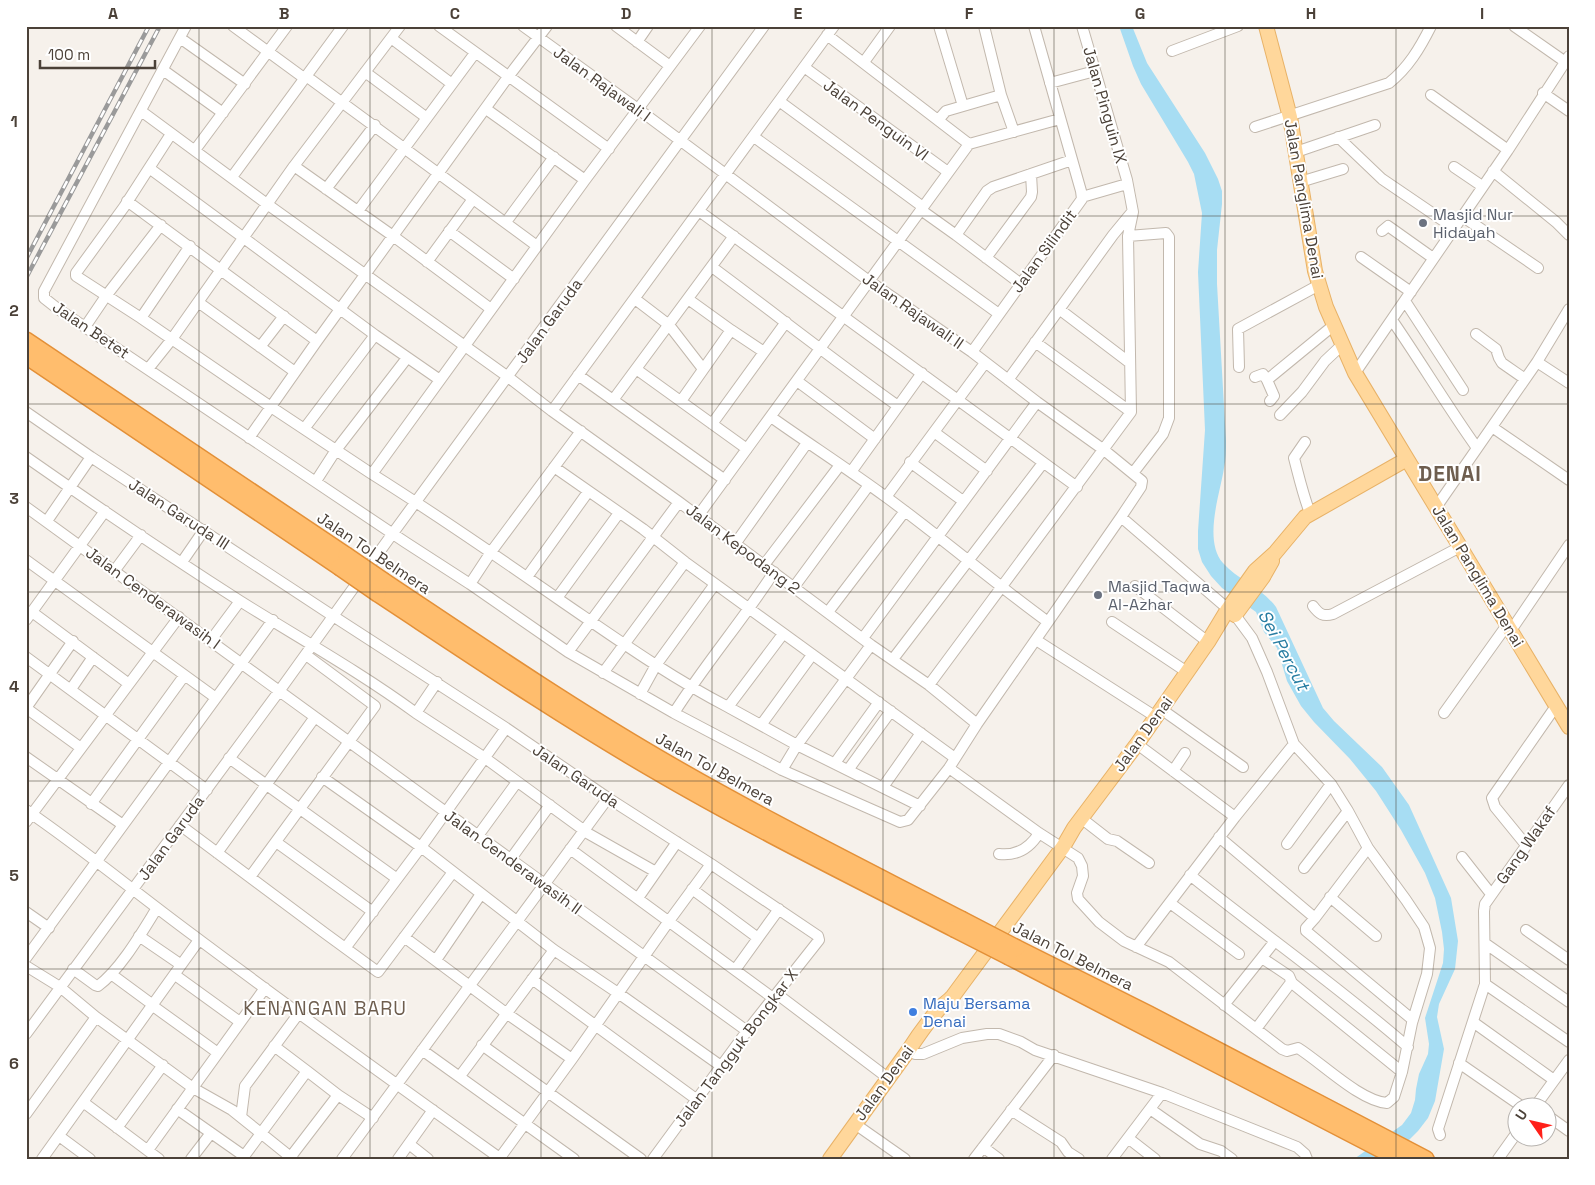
<svg xmlns="http://www.w3.org/2000/svg" width="1595" height="1185" font-family="'Space Grotesk',sans-serif">
<rect width="100%" height="100%" fill="#f6f1eb"/>
<path fill="#a7ddf3" d="M1119,26H1132L1147,63L1205,153L1218,179L1222,191V204L1217,250V284L1226,441C1226,450 1226,459 1224,468C1220,494 1203,540 1223,563C1238,580 1262,588 1276,607L1323,708L1334,721L1382,767L1409,805L1451,898L1458,941L1455,969L1439,1004L1437,1017L1444,1049L1435,1101L1428,1118L1418,1131L1390,1159H1354L1402,1125L1411,1113L1415,1100L1416,1089L1419,1074L1428,1054L1429,1044L1425,1018L1443,963L1444,949L1442,932L1435,898L1425,873L1401,830L1376,791L1350,759L1314,722L1301,706L1287,681L1277,648L1264,632L1256,612L1222,588L1211,576L1202,562L1198,549V531L1205,430L1198,272L1202,213L1194,174L1188,162L1141,84L1133,66Z"/>
<g fill="none" stroke-linecap="round" stroke-linejoin="round">
<g stroke="#c2b8ad" stroke-width="12">
<path id="minor" d="M186,26L44,291V298L58,309L405,542L470,584L568,652L674,713L782,770L900,822L908,820L949,768L977,724L1121,517L1141,487L1142,481L1104,450L1037,402L972,352L869,281L638,109L523,26
M233,26L304,78
M439,26L609,149
M616,26L670,66
M939,26L963,106
M984,26L1001,95L1014,132
M1514,26L1564,61
M180,38L245,84
M391,38L452,84
M637,42L648,26
M1172,51L1238,26
M864,62L890,26
M804,67L948,172
M163,70L223,113
M365,72L427,118
M306,76L537,246
M1050,83L1095,71
M1543,93L1569,111
M1431,95L1508,150
M779,101L923,207
M486,109L585,180
M141,111L267,204L508,377L552,411L679,502L871,645L929,685L977,724
M939,119L946,111L1001,95
M1255,127L1389,83C1408,68 1420,48 1431,26
M171,134L124,207L76,273V276L141,318L271,407L372,474L585,180L700,26
M754,137L999,314
M1338,137L1382,179L1454,228
M969,144L1060,119
M195,150L287,26
M1296,152L1375,125
M294,166L393,236L491,309
M1454,167L1482,186
M149,168L375,335L440,380
M1493,171L1556,222L1569,235
M232,177L343,26
M1300,182L1343,169
M326,189L375,125
M1082,197L1127,184
M127,201L317,341
M921,210L956,235L987,191L993,187L1072,160
M358,211L475,53
M699,211L1077,487
M1462,216L1538,268
M506,222L554,157
M449,231L514,279
M1382,231L1388,226L1433,258
M956,235L1021,284
M1128,236L1166,233L1169,237V418L1163,434L1133,473
M1361,257L1411,292
M986,258L1031,197L1032,192L1031,174
M427,262L473,199
M712,267C774,313 835,361 898,406
M635,299L669,325L703,369
M1405,301L1463,390
M198,302L295,372
M1059,309L1130,363
M141,318L190,246
M1392,320C1421,362 1447,406 1477,448
M85,327L106,296L161,225
M731,330L764,352
M1476,334L1496,349L1499,358L1502,363L1525,379
M1035,342L1131,412
M260,347L284,316
M972,352L1082,199L1081,191L1034,26
M1537,362L1569,383
M1239,367L1238,329L1319,285
M148,369L172,339L294,166L400,26
M636,369L747,449
M1355,373L1508,150L1569,56
M578,375L725,480
M1255,377L1263,374L1267,380L1334,325
M1008,380L1113,235L1132,212
M1267,380L1274,396L1270,401
M797,381L875,439
M613,400L734,236
M681,401L731,330L688,299
M552,411L834,26
M26,412L91,457L333,616L506,728L608,798L711,864L818,936L819,940L747,1031L653,1159
M1280,415L1302,392L1325,361L1342,345
M771,417C809,444 848,469 886,497C941,537 993,582 1048,622
M712,424L786,322
M1492,427L1569,480
M304,429L375,335
M934,432L987,471
M249,438L317,341L508,77L547,26
M1305,442L1294,458C1299,477 1303,495 1310,513
M26,457C96,506 168,555 240,601C299,638 360,672 416,713
M910,462L963,501
M554,467L643,529L685,562L955,758
M851,472L922,373
M372,474C437,515 501,559 564,603C618,640 670,677 728,707L783,634
M316,481L336,450L407,358
M886,497L985,363
M1437,506L1537,362L1569,309
M26,507L747,1031
M698,516L969,144L827,35
M47,521L91,457
M735,544L807,443
M26,560L216,698
M182,562L204,530
M764,565L840,465
M115,570L141,535
M527,577L588,492
M470,584L491,552L581,431
M1135,586L1208,642
M794,587L869,485
M557,598L619,513
M1313,606C1319,614 1323,617 1333,614L1460,547
M32,612L129,684
M828,612L905,511
M26,620L105,511
M1112,622L1187,672
M1510,632L1569,545
M863,638L1037,402
M211,640L240,601
M1036,640L1156,717
M568,652L679,502
M26,657L207,790
M893,659L1043,463
M603,673L685,562
M437,682L416,713L485,758L589,834L656,872
M929,685L1131,412L1128,236L1133,212L1127,180L1082,26
M71,689L93,657
M640,694L656,665L715,584
M728,707L797,745L920,806
M26,708L73,641
M26,708L81,748
M1161,709L1243,767
M674,713C705,664 743,620 774,572
M1444,713L1507,625
M761,725L812,655
M1137,744L1235,817
M26,757L123,825
M229,758L396,878
M835,763L879,702
M949,768L1039,833L1078,858L1082,866L1083,876L1077,893L1078,899L1099,922L1124,941L1169,962L1282,1049L1287,1051L1298,1048C1322,1063 1360,1101 1387,1103L1394,1097L1402,1072L1412,1023L1427,974L1430,948L1424,927L1406,900L1368,848L1348,811L1331,784L1294,744L1267,672L1252,638L1235,615L1121,517
M782,770L797,745L871,645
M848,770L891,711
M1173,771L1185,753
M322,777L421,847L554,950L618,993L721,1066
M883,787L921,733
M91,804L184,676
M26,810C86,851 142,898 201,941C300,1015 400,1087 501,1159
M1081,818L1108,839L1117,841L1149,863
M26,822L179,617
M180,825L326,934L378,972L453,872
M477,837L517,782
M1219,837L1315,918L1368,848
M276,842L373,912
M1287,844L1331,784
M1526,845L1495,807L1492,798L1556,706
M570,849L773,998
M217,853L315,717
M999,854C1017,856 1030,848 1039,833
M1462,857L1491,894
M510,860L550,805
M1304,868L1348,811
M1190,875C1262,933 1338,986 1408,1047
M250,877L375,706L306,655
M692,889L758,938
M1330,897L1376,936
M638,898L677,842
M1170,903L1239,954
M26,912L49,928
M1315,918L1306,928V931L1413,1020
M1526,930L1569,960
M139,936L177,962
M404,937L506,1013L572,1059
M1486,944L1569,1002
M346,947L421,847L506,728
M1136,947L1235,817L1294,744
M26,958L273,620
M1262,958L1289,976L1292,983
M436,960L481,894
M26,966L60,987L96,1017L193,1088L232,1110L293,1159
M73,969L95,985L98,986C121,969 142,932 157,908
M735,970L779,909
M111,974L149,1002
M175,975L240,1022
M532,979L696,1099
M1485,984L1569,1042
M777,994L888,1078
M1224,1005L1275,941
M153,1006L218,1053
M1473,1022L1554,1080
M1256,1029L1289,985L1292,983L1402,1072
M26,1034L280,690L393,533L764,26
M482,1045L641,1159
M274,1046L307,1071
M422,1050L574,1159
M908,1051L915,1054H923L962,1038L987,1034H999L1021,1042L1035,1050L1162,1093L1297,1147L1305,1154L1307,1159
M1459,1063L1524,1108
M460,1076L554,950
M83,1102L159,1159
M1534,1108L1569,1060
M177,1109L244,1156
M1150,1109L1200,1144L1221,1151L1232,1159
M1011,1110L1061,1142L1068,1152L1079,1159
M26,1114L96,1017
M1548,1116L1569,1131
M241,1117L245,1086L299,1013
M855,1124L905,1159
M117,1128L163,1065
M1440,1135L1438,1129L1485,984L1484,911L1485,904L1569,785
M59,1136L90,1159
M1128,1138L1155,1159
M409,1144L428,1159
M983,1147L999,1159
M148,1150L265,988
M42,1159L199,940
M191,1159L211,1133
M242,1159L307,1071L338,1095L373,1118
M289,1159L338,1095
M342,1159L608,798
M398,1159L433,1110
M499,1159L572,1059L669,921L711,864
M974,1159L1054,1055
M1112,1159L1162,1093
M1498,1159L1518,1131"/>
</g>
<g stroke="#e8b267" stroke-width="16">
<path id="major" d="M1266,26L1290,117L1315,271L1326,307L1355,373L1569,727
M1235,615L1263,577L1272,561
M830,1159L908,1051C917,1037 927,1023 938,1010C942,1005 948,1002 953,996L1063,847L1074,828L1137,744L1208,642L1228,609L1255,571L1275,553L1305,517L1407,459"/>
</g>
<g stroke="#e39038" stroke-width="18">
<path id="highway" d="M26,340L346,555
M26,356L339,567
M384,581C474,641 563,702 657,757C756,815 859,866 961,919
M378,594C469,654 559,715 652,769C751,827 853,877 954,929
M1017,948L1149,1014L1426,1159
M1009,957L1399,1159"/>
</g>
<use href="#minor" stroke="#fff" stroke-width="10"/>
<use href="#major" stroke="#ffd79b" stroke-width="14"/>
<use href="#highway" stroke="#ffbd6d" stroke-width="15"/>
<g stroke="#9a9a9a" stroke-width="4.5">
<path id="rail" d="M26,259L149,26
M26,278L160,26"/>
</g>
<use href="#rail" stroke="#fff" stroke-width="2.5" stroke-dasharray="8" stroke-linecap="butt"/>
<g stroke="#e39038" stroke-width="18" stroke-linecap="butt">
<path id="highway-bridge" d="M346,555L384,581
M339,567L378,594
M961,919L1017,948
M954,929L1009,957"/>
</g>
<use href="#highway-bridge" stroke="#ffbd6d" stroke-width="15"/>
</g>
<path fill="none" stroke="#4b4138" stroke-width="1" stroke-opacity="0.55" d="M199,26V1159M370,26V1159M541,26V1159M712,26V1159M883,26V1159M1054,26V1159M1225,26V1159M1396,26V1159M26,216H1569M26,404H1569M26,592H1569M26,781H1569M26,969H1569"/>
<g fill="#6b7280" stroke="#fff" stroke-width="2">
<circle cx="1423" cy="223" r="5"/>
<circle cx="1098" cy="595" r="5"/>
</g>
<circle fill="#3f7fe0" stroke="#fff" stroke-width="2" cx="913" cy="1012" r="5"/>
<g text-anchor="middle" dominant-baseline="central" stroke-width="4" stroke-linejoin="round" paint-order="stroke">
<g font-size="16" fill="#4b4138" stroke="#fff">
<text transform="translate(602 84) rotate(36)">Jalan Rajawali I</text>
<text transform="translate(1105 105) rotate(74)">Jalan Pinguin IX</text>
<text transform="translate(876 120) rotate(36)">Jalan Penguin VI</text>
<text transform="translate(1304 199) rotate(80)">Jalan Panglima Denai</text>
<text transform="translate(1044 251) rotate(-54)">Jalan Silindit</text>
<text transform="translate(913 311) rotate(35)">Jalan Rajawali II</text>
<text transform="translate(549 321) rotate(-54)">Jalan Garuda</text>
<text transform="translate(91 330) rotate(34)">Jalan Betet</text>
<text transform="translate(179 514) rotate(33)">Jalan Garuda III</text>
<text transform="translate(743 549) rotate(37)">Jalan Kepodang 2</text>
<text transform="translate(374 553) rotate(34)">Jalan Tol Belmera</text>
<text transform="translate(1478 576) rotate(59)">Jalan Panglima Denai</text>
<text transform="translate(153 598) rotate(36)">Jalan Cenderawasih I</text>
<text transform="translate(1143 734) rotate(-54)">Jalan Denai</text>
<text transform="translate(715 769) rotate(29)">Jalan Tol Belmera</text>
<text transform="translate(576 776) rotate(34)">Jalan Garuda</text>
<text transform="translate(171 838) rotate(-54)">Jalan Garuda</text>
<text transform="translate(1526 845) rotate(-55)">Gang Wakaf</text>
<text transform="translate(513 862) rotate(36)">Jalan Cenderawasih II</text>
<text transform="translate(1073 956) rotate(27)">Jalan Tol Belmera</text>
<text transform="translate(736 1048) rotate(-53)">Jalan Tangguk Bongkar X</text>
<text transform="translate(884 1083) rotate(-54)">Jalan Denai</text>
</g>
<g font-size="16" fill="#5b616d" stroke="#fff" text-anchor="start">
<text x="1433" y="214">Masjid Nur<tspan x="1433" dy="18">Hidayah</tspan></text>
<text x="1108" y="586">Masjid Taqwa<tspan x="1108" dy="18">Al-Azhar</tspan></text>
</g>
<g font-size="16" fill="#366cbe" stroke="#fff" text-anchor="start">
<text x="923" y="1003">Maju Bersama<tspan x="923" dy="18">Denai</tspan></text>
</g>
<g font-size="18" font-style="italic" fill="#287da2" stroke="#fff">
<text transform="translate(1284 650) rotate(62)">Sei Percut</text>
</g>
<g font-size="19" letter-spacing="1" fill="#6e5e4f" stroke="#fff">
<text x="325" y="1008">KENANGAN BARU</text>
</g>
<g font-size="21" font-weight="bold" letter-spacing="1" fill="#6e5e4f" stroke="#fff">
<text x="1450" y="473">DENAI</text>
</g>
</g>
<rect width="1595" height="1185" fill="none" stroke="#ffffff" stroke-width="55"/>
<g transform="translate(1532 1122) rotate(304)"><circle r="24" fill="#ffffff" stroke="#b7b3af"/>
<path d="M0-4L9 19L0 12L-9 19Z" fill="#ff2019"/>
<text y="-8" font-size="14" font-weight="bold" text-anchor="middle" fill="#4b4138">U</text>
</g>
<path d="M40 60v8h115v-8" fill="none" stroke="#4b4138" stroke-width="2.5"/>
<text x="48" y="60" font-size="15" fill="#4b4138" stroke="#ffffff" stroke-width="4" paint-order="stroke">100 m</text>
<rect x="28" y="28" width="1540" height="1130" fill="none" stroke="#4b4138" stroke-width="2"/>
<g font-size="16" text-anchor="middle" font-weight="bold" fill="#4b4138">
<text x="113" y="19">A</text>
<text x="284" y="19">B</text>
<text x="455" y="19">C</text>
<text x="626" y="19">D</text>
<text x="798" y="19">E</text>
<text x="969" y="19">F</text>
<text x="1140" y="19">G</text>
<text x="1311" y="19">H</text>
<text x="1482" y="19">I</text>
<text x="14" y="127">1</text>
<text x="14" y="316">2</text>
<text x="14" y="504">3</text>
<text x="14" y="692">4</text>
<text x="14" y="881">5</text>
<text x="14" y="1069">6</text>
</g>
</svg>
